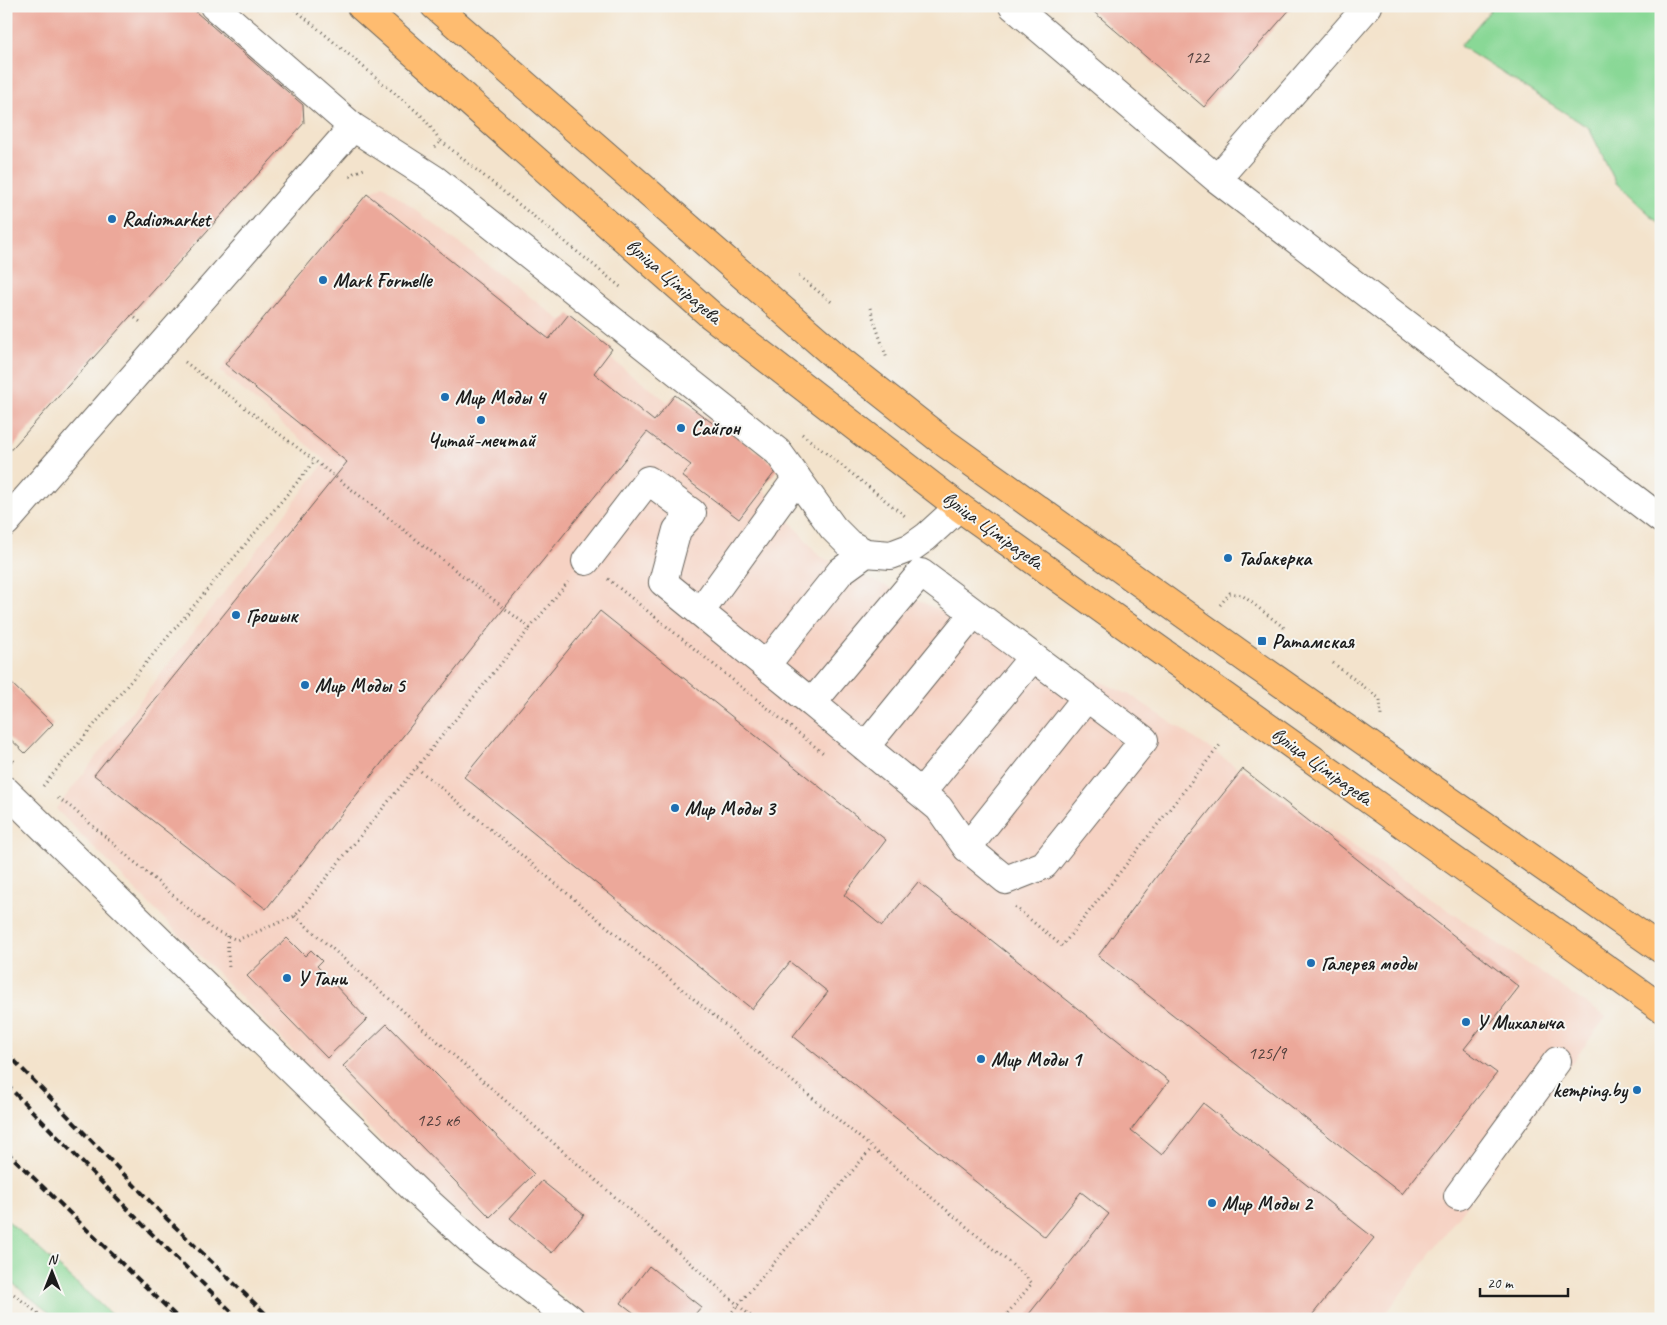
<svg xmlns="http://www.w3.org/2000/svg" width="1667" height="1325" font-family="Caveat,sans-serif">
<rect width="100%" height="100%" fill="#f6f6f2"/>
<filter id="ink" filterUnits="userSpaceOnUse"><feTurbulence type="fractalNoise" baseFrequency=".02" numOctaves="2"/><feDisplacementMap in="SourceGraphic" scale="10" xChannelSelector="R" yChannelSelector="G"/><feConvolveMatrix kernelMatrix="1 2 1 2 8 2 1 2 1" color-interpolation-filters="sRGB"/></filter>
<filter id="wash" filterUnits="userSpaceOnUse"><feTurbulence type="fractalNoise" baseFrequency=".0096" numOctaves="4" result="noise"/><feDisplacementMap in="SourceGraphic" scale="20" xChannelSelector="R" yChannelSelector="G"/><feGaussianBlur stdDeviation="1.12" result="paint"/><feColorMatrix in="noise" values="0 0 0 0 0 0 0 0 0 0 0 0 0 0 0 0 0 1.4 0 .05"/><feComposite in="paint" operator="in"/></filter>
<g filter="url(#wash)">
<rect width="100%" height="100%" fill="#f3e3cc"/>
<path fill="#f6d2c3" d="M383,185L732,451L819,556L1132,696L1606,1017L1382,1319H592L433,1193L56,809L326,461L220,371L367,194Z"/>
<path fill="#89d896" stroke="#527a59" d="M1494,6H1661V225L1616,183L1589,128L1460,46Z
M6,1219L116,1319H57L6,1278Z"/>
<g id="blocks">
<path fill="#eca89a" d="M6,6H189L303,105L304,123L6,455Z
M1087,6H1293L1204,107Z
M367,194L549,339L569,314L612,349L594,373L654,421L675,395L719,428L722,425L778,468L739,519L682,476L691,465L647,432L514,596L266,909L94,775L347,462L225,364Z
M600,611L886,840L844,895L882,926L918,882L1169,1081L1131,1130L1162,1155L1203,1103L1374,1238L1309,1319H1025L1109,1214L1081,1192L1045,1237L793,1036L828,992L790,962L752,1009L464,777Z
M6,678L53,724L25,753L6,735Z
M1243,769L1519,987L1491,1023L1487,1020L1464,1049L1497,1073L1402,1194L1098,956L1157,876Z
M287,938L305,956L311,950L322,961L317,966L367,1019L327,1058L247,976Z
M387,1024L534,1174L490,1217L343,1066Z
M542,1181L584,1215L552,1253L510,1218Z
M649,1266L701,1307L691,1319H642L621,1303Z"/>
</g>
</g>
<g filter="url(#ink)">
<use href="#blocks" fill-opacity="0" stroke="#67625a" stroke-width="1"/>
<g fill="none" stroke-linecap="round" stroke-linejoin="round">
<g stroke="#67625a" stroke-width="30">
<path id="minor" d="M214,6L353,127L434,179L778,452L833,528L849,544L866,553L891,555L912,547L926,537L959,507
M1013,6L1217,179L1661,519
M1217,179L1368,6
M6,522L353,127
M586,561L648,480L692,513L677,530L663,582L812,703
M921,573L1144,740L1044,865L1006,880L967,848L939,808L812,703Z
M700,612L797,478
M766,665L841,571L866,553
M865,747L974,613
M6,791L417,1192L482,1251L571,1319
M921,793L1033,657
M967,848L1087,697
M1458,1196L1557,1061"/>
</g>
<g stroke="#67625a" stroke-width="30">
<path id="major" d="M361,6L712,316L959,507L1661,1008
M435,6L841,361L945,443L1247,659L1661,949"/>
</g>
<path stroke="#67625a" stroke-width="3" stroke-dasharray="1 4" stroke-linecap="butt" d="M291,6L423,117L441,141L435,147
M441,141L623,289
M350,177L354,173L364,169
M799,276L834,304
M870,308L887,359
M131,315L143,324
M185,362L315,461L530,628L568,582
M802,434L905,516
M608,579L823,753
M1220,605L1230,593L1242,595L1287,630
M1333,663L1380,699L1381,716
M6,754L17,764
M417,768L1022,1273L1032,1283L1003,1319
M43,786L315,461
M58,798L72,808L212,929L237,940L295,916L530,628
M1015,907L1062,946L1220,745
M295,916L754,1319
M227,936L229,968
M6,1288L45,1319
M726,1319L872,1148"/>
<use href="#minor" stroke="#fff" stroke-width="28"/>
<use href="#major" stroke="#febc70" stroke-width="28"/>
<path stroke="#1c1c1c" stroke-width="4" stroke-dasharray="8 4" stroke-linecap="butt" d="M6,1052L167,1219L271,1319
M6,1084L149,1231L239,1319
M6,1151L179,1319"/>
</g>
</g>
<g fill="#1f6fb2" stroke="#f6f6f2" stroke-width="2">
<circle cx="112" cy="219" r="5"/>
<circle cx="323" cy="280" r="5"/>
<circle cx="445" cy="397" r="5"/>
<circle cx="481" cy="420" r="5"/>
<circle cx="681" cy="428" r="5"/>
<circle cx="1228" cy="558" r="5"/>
<circle cx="236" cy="615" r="5"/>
<rect x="1257" y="636" width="10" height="10" rx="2.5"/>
<circle cx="305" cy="685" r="5"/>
<circle cx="675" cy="808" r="5"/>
<circle cx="1311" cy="963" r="5"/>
<circle cx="287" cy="978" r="5"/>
<circle cx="1466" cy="1022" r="5"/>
<circle cx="981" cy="1059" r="5"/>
<circle cx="1637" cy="1090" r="5"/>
<circle cx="1212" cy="1203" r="5"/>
</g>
<g text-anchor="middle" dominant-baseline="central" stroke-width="4" stroke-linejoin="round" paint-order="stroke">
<g font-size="18" fill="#503f3c">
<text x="1197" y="57">122</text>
<text x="1267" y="1053">125/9</text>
<text x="438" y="1120">125 к6</text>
</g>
<g font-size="20" font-weight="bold" fill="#1c1c1c" stroke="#f6f6f2" text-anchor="start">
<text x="122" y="219">Radiomarket</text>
<text x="333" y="280">Mark Formelle</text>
<text x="455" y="397">Мир Моды 4</text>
<text x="691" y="428">Сайгон</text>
<text x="481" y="440" text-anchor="middle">Читай-мечтай</text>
<text x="1238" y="558">Табакерка</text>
<text x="246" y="615">Грошык</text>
<text x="1272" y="641">Ратамская</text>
<text x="315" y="685">Мир Моды 5</text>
<text x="685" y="808">Мир Моды 3</text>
<text x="1321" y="963">Галерея моды</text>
<text x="297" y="978">У Тани</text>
<text x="1476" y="1022">У Михалыча</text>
<text x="991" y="1059">Мир Моды 1</text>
<text x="1627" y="1090" text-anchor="end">kemping.by</text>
<text x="1222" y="1203">Мир Моды 2</text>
</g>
<g font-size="20" fill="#1c1c1c" stroke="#f6f6f2">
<text transform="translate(674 281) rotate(41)">вуліца Ціміразева</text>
<text transform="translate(993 530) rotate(36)">вуліца Ціміразева</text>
<text transform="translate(1322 766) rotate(36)">вуліца Ціміразева</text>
</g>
</g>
<rect width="1667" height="1325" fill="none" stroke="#f6f6f2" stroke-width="25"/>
<g transform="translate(52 1272)" stroke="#f6f6f2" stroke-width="4" paint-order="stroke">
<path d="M0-4L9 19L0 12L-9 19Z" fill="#1c1c1c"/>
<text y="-8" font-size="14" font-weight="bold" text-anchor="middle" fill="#1c1c1c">N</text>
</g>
<path d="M1480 1288v8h88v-8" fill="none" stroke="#1c1c1c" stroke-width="2.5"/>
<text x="1487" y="1288" font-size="15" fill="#1c1c1c" stroke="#f6f6f2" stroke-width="4" paint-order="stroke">20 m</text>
</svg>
